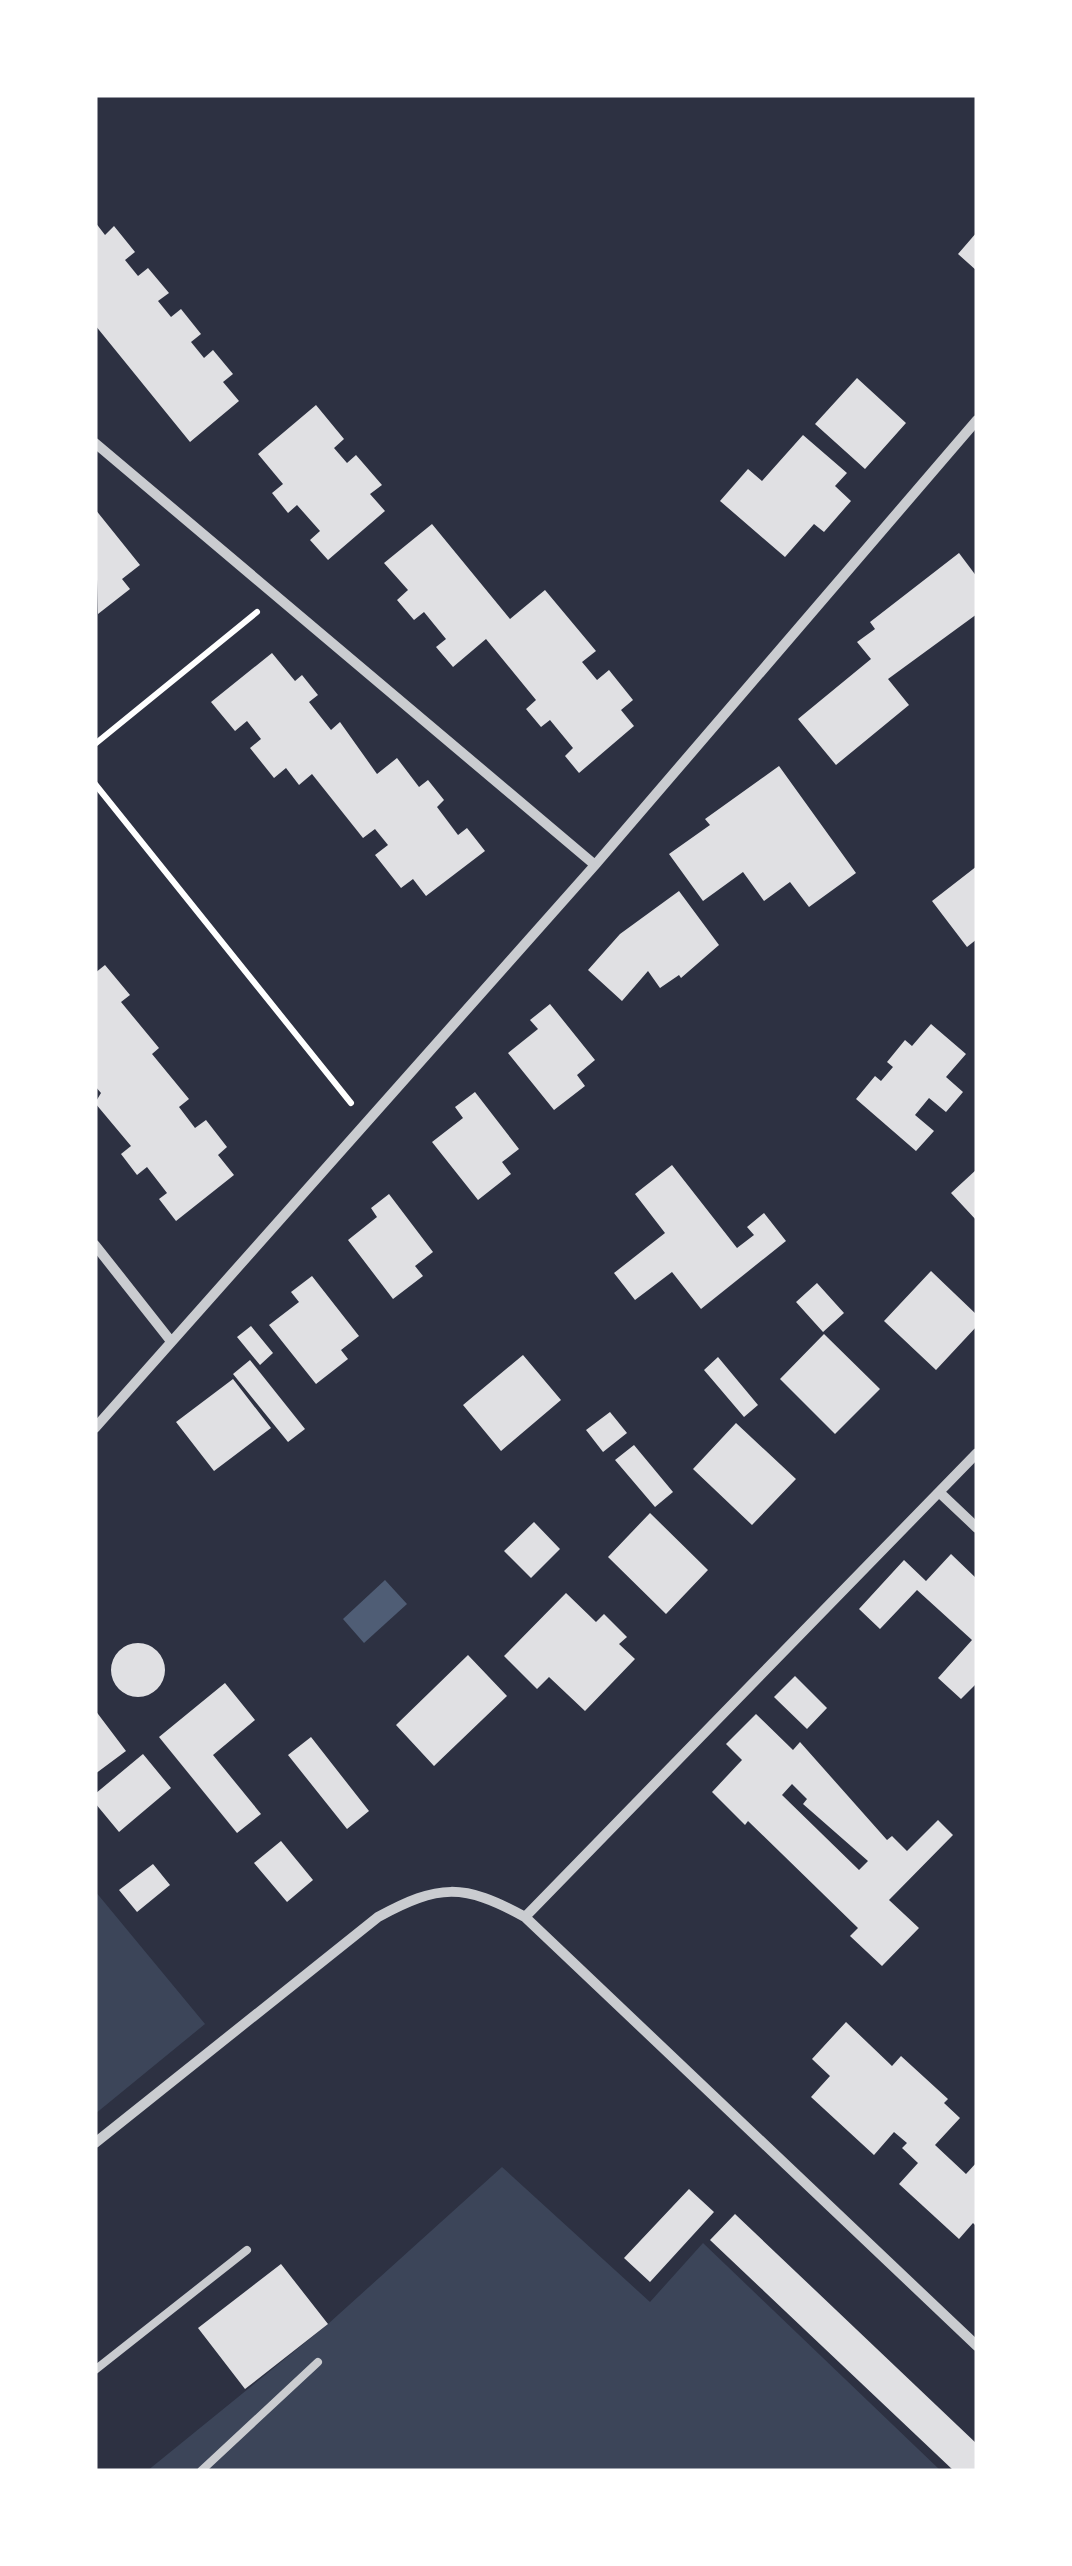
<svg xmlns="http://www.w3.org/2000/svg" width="1072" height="2566" font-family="'Archivo Narrow',sans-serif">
<rect width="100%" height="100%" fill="#2d3142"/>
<path fill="#3c4559" d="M95,1891L205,2024L95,2114Z
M502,2167L650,2302L703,2243L941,2471H147L328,2324Z"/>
<path fill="#4f5d75" d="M385,1580L407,1604L364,1643L343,1619Z"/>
<path fill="#e0e0e3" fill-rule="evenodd" d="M95,222L105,235L114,226L135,252L125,260L138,276L148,268L169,293L158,301L171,317L181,309L201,334L191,342L204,358L213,350L233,374L223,382L239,401L190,442L95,325Z
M977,232V271L958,254Z
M857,378L906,423L865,469L815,424Z
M316,405L344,439L334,448L347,463L356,455L382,485L370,494L385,511L328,560L310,540L320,531L297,505L288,513L272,493L283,484L258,454Z
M803,435L847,473L835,486L851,501L824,532L814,524L785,557L720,501L748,469L762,481Z
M95,509L140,565L122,579L130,589L98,614Z
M432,524L510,619L545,590L596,651L582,662L597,680L609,670L633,700L621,710L634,726L579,773L565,756L573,748L550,720L541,727L526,709L536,700L486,639L453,667L436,647L446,639L424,612L414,620L397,600L408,590L384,563Z
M959,553L977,577V614L888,679L909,705L836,765L798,719L871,659L857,642L875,629L870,622Z
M272,653L295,681L302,675L318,695L309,702L331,730L340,722L377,774L397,758L419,787L428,780L444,800L437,807L458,835L467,828L485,851L426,896L413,879L401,888L375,855L388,845L375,829L363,838L312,774L299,785L286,768L274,778L250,748L261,739L247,721L235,731L211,702Z
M779,766L856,873L809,907L790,882L764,901L743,872L703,901L669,854L710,825L705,819Z
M977,866V939L967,947L932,901Z
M679,891L719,945L681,978L679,975L660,988L648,971L622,1001L588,970L620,934Z
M105,965L130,995L121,1002L159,1048L152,1054L189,1099L179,1107L195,1128L206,1120L227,1147L218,1155L234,1175L176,1221L159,1199L167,1193L147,1167L137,1175L121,1154L131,1146L95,1103L101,1093L95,1086V973Z
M550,1004L595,1060L577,1075L585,1086L554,1110L508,1053L538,1029L530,1020Z
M931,1024L966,1054L946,1077L963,1092L946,1112L929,1098L915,1115L934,1131L916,1151L856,1099L875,1076L881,1081L893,1067L887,1062L905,1040L912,1046Z
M475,1092L519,1149L502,1162L511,1174L478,1200L432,1142L463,1118L455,1107Z
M672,1165L737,1248L754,1235L747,1227L764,1213L786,1241L701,1309L672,1272L635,1300L614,1273L665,1233L635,1194Z
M977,1169V1221L951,1193Z
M389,1194L433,1252L415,1266L423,1276L393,1299L348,1240L377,1217L371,1208Z
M931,1271L977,1315V1326L936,1370L884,1321Z
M312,1276L359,1336L341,1350L348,1359L316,1384L269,1325L299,1302L291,1292Z
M817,1283L844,1313L823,1332L796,1302Z
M251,1326L273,1353L260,1365L237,1337Z
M824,1334L880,1389L835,1434L780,1379Z
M523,1355L561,1400L501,1451L463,1405Z
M718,1357L758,1405L744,1417L704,1370Z
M250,1360L305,1429L288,1442L233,1374Z
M233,1379L271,1428L214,1471L176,1422Z
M610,1412L627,1433L603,1452L586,1430Z
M736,1423L796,1479L752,1525L693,1469Z
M634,1445L673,1492L655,1507L615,1460Z
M650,1513L708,1570L666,1614L608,1557Z
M534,1522L560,1549L531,1578L504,1551Z
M951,1554L977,1579V1683L961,1699L938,1678L972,1640L917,1590L880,1629L859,1609L904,1560L926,1581Z
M566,1593L596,1622L604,1614L627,1637L619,1644L635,1659L585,1711L549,1677L537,1689L504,1656Z
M111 1670a27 27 0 1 1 54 0a27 27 0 1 1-54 0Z
M468,1655L507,1696L434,1766L396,1725Z
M795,1676L827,1708L807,1729L774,1697Z
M225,1683L255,1720L213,1755L261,1814L237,1833L159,1737Z
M95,1710L126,1751L95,1774Z
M756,1714L793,1750L800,1742L887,1840L892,1836L907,1851L938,1820L953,1835L889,1900L919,1928L882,1966L850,1936L858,1928L748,1821L745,1825L712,1792L742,1760L726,1744ZM792,1784L807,1799L803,1804L868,1861L859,1870L782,1795Z
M311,1737L369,1811L347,1829L288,1755Z
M143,1754L171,1788L119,1832L95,1803V1794Z
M281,1841L313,1880L287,1902L254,1863Z
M153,1864L170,1885L137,1912L119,1890Z
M846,2022L892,2066L901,2056L948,2099L944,2103L960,2118L935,2145L966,2174L977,2162V2227L973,2223L959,2239L899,2184L918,2163L902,2148L907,2143L894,2132L874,2155L811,2097L830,2076L812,2059Z
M689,2189L714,2212L650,2282L624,2258Z
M735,2214L977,2444V2471H954L710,2240Z
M281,2264L328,2324L245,2389L198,2328Z"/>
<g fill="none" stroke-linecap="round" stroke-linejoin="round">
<path stroke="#fff" stroke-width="6" d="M95,744L257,612
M95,784L351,1103"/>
<path stroke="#caccd0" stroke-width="8" d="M95,2370L247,2250
M201,2471L318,2362"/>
<path stroke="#caccd0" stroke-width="10" d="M95,443L595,865
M95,1245L170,1340
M95,1428L595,865L977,420
M939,1492L977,1528
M525,1917L977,1453
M95,2143L378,1917C439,1884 463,1883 525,1917L977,2346"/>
</g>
<rect width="1072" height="2566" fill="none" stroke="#ffffff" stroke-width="195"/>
</svg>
